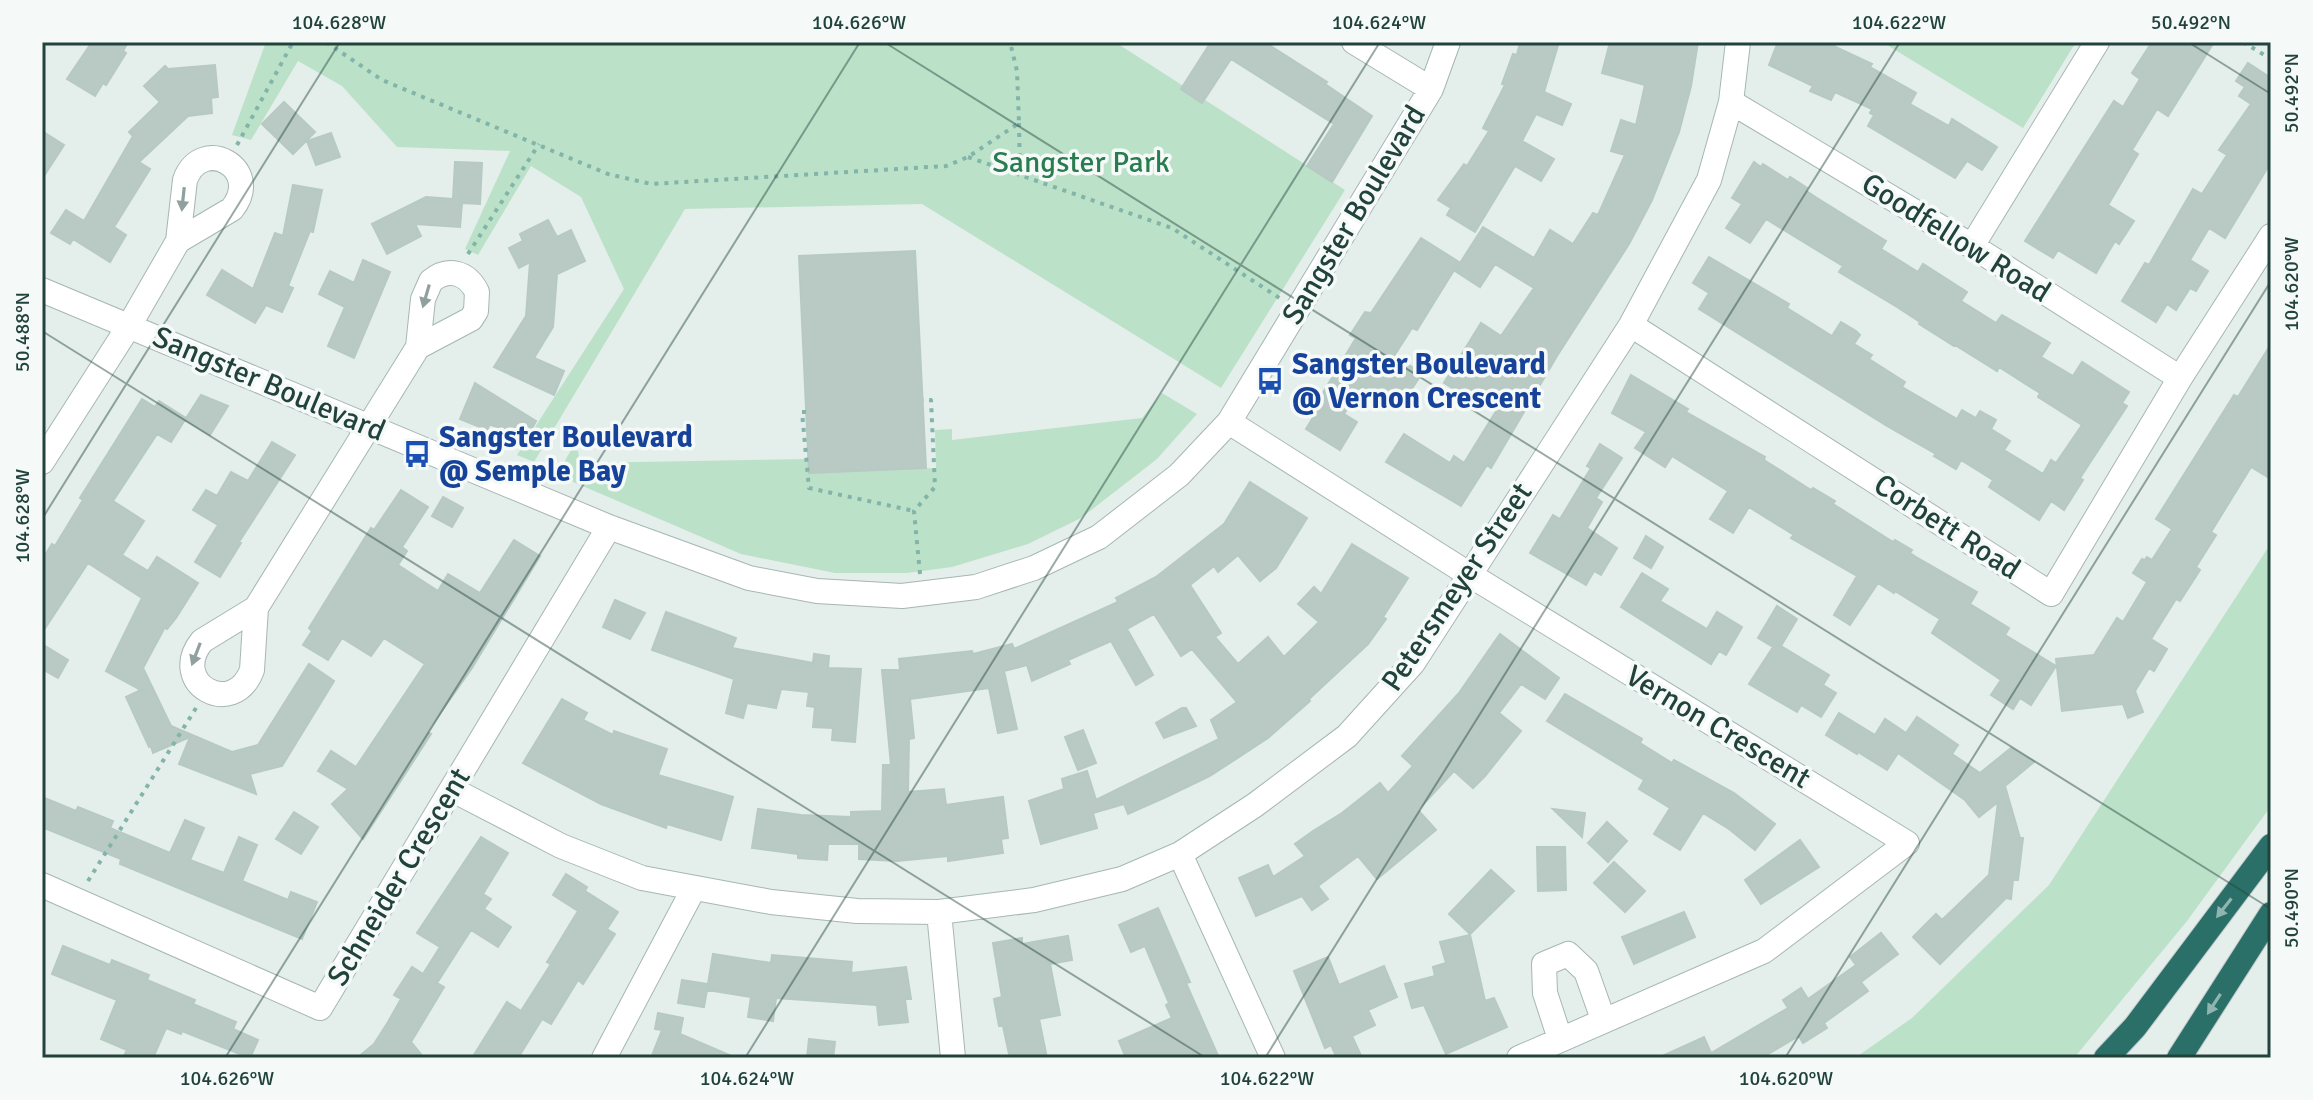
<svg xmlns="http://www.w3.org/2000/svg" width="2313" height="1100" font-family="Signika,sans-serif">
<rect width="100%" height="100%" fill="#e4eeeb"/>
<path fill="#bce1c9" d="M266,42H1115L1345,190L1221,388L922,204L685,209L534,462L517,455L624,289L581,197L531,166L478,255L465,249L510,151L397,147L342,86L298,61L251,140L232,135Z
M1882,42H2076L2023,128Z
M1162,393L1197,414L1157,459L1081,518L1028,544L952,567L907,573H835L741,554L557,475L571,450L578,451L580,463L809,459L810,473L936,468L935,430L952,429V440L1142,418Z
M2271,543V806L2187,921L2074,1058H1855L1912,1018L2049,885Z"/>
<path fill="#b9cac4" stroke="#b6c9c2" stroke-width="2" d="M92,42H128L123,51L126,53L106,85L103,83L95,96L67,79Z
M1205,42H1264L1327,82L1325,84L1372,116L1332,182L1307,166L1334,124L1231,59L1202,103L1181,89L1209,45Z
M1520,42H1559L1544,92L1571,104L1562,125L1536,114L1522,141L1554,159L1541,181L1515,166L1475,232L1447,215L1451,208L1438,200L1464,164L1467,166L1489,131L1483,128L1505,85L1502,84L1513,54L1517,55Z
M1610,42H1698L1691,86L1679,132L1652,200L1629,244L1557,356L1491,468L1487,465L1461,506L1386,462L1404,434L1450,463L1454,456L1464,463L1498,408L1469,390L1466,396L1444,383L1481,323L1501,336L1534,288L1495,264L1480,287L1455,271L1483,227L1534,258L1550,230L1573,244L1593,213L1598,215L1625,155L1611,151L1621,120L1636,125L1645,85L1602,73Z
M1778,42H1825L1872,64L1870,67L1916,93L1910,104L1949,126L1952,119L1997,147L1982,170L1967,161L1955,178L1868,126L1874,115L1870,113L1872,109L1835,92L1831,100L1810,91L1813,86L1769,65Z
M2152,42H2214L2168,116L2157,109L2132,150L2138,154L2108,205L2134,221L2119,244L2115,241L2096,273L2058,250L2053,258L2025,241L2114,101L2123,107L2140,79L2132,73Z
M2248,63L2271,78V162L2225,238L2209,228L2190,260L2208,271L2196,291L2190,288L2176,310L2167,304L2156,322L2122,301L2145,263L2149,265L2193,189L2202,194L2227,155L2219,150L2251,104L2239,96L2245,87L2236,81Z
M215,65L218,97L211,98L212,113L188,116L139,162L150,169L114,227L126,235L110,262L73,239L70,244L51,233L66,210L84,221L133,136L129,132L160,102L144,86L165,66L168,69Z
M284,102L315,132L293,154L262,124Z
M42,131L64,145L42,179Z
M331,133L340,157L316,165L307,141Z
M455,162L482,163L480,204L462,203L460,227L415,224L421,236L387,254L372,224L426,197L453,199Z
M1754,162L1761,167L1763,164L1788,180L1790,177L1807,188L1805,190L1817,198L1886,241L1881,249L1918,272L1923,264L1967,292L1961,301L1996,323L2002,315L2050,343L2041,357L2073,376L2082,362L2129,392L2122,403L2127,406L2080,478L2083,480L2064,510L2051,501L2039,520L1989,487L1993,480L1961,460L1956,469L1934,456L1936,454L1887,426L1699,309L1709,293L1693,283L1709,257L1789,304L1787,308L1832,336L1841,322L1856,331L1860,335L1854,344L1872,355L1869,359L1905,382L1902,387L1957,419L1962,410L1976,418L1980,411L1996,420L1991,429L2010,441L2004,450L2043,474L2051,460L2056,463L2082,425L2038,397L2040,393L1999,367L1997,371L1955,345L1954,346L1919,324L1920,322L1897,307L1839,272L1843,266L1766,219L1750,243L1726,228L1742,204L1732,198Z
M293,185L322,190L313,232L310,231L288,286L293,288L282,312L266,305L255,323L207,295L222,270L253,289L275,233L283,236Z
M548,220L557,237L571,230L585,261L557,274L553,327L534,358L564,371L554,395L494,367L526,316L530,262L519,268L509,248L523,241L520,234Z
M1421,238L1459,262L1417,330L1412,328L1394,356L1422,373L1399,409L1362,386L1344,414L1357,422L1340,450L1306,429L1314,416L1310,414L1356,338L1350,335L1365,312L1371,313Z
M915,251L926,468L809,473L799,256Z
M363,260L390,272L354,358L328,346L345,307L319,294L330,271L354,283Z
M2271,344V479L2251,467L2211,532L2216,535L2196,567L2200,570L2180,601L2176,599L2151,639L2167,649L2154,671L2149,668L2135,691L2143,712L2128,718L2123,704L2062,711L2056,659L2094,655L2117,618L2123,622L2147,582L2133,573L2142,559L2145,560L2147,557L2152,560L2172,529L2156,519L2234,395L2238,397Z
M1631,375L1688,409L1686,412L1765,457L1764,460L1811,490L1813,488L1835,501L1833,504L1893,542L1895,540L1912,550L1910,553L1916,557L1977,592L1970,604L2009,628L2005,635L2056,666L2031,705L2020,698L2013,709L1991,695L2001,680L1932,633L1940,619L1895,591L1894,593L1878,583L1850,625L1834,615L1857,576L1791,538L1794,535L1749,507L1733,533L1710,519L1728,491L1672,456L1665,467L1635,448L1646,432L1612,413Z
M475,383L536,421L523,444L490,424L487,430L460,419Z
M201,395L228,406L210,435L185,420Z
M142,399L155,407L159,401L186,418L171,442L157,434L113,501L144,521L122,555L148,571L157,557L198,583L176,618L167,629L165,627L143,668L171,726L232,752L258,745L309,664L334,681L282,766L250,774L256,794L179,764L190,737L153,753L151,746L149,747L126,697L141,690L106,671L142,598L88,563L42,633V560L52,544L55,546L83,500L80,498Z
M272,442L295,455L239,542L241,543L220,577L195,562L218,525L193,510L206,490L217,496L231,472L248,481Z
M1600,444L1622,458L1596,498L1602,502L1587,528L1617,548L1601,575L1594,571L1586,585L1530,553L1553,515L1560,519L1591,468L1587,466Z
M1250,482L1307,518L1276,568L1260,581L1238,555L1218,572L1214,566L1190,585L1221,633L1215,637L1238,664L1268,637L1284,657L1319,622L1298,604L1314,587L1321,594L1352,544L1408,578L1383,617L1386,619L1368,644L1309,699L1310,701L1268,738L1210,776L1166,797L1128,814L1124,804L1093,813L1097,828L1041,844L1029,801L1064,789L1062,779L1087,771L1096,800L1219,739L1211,720L1237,702L1192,649L1181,656L1154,614L1127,629L1153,675L1136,685L1111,641L1068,660L1070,664L1032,681L1027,665L1004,671L1017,729L998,733L989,688L910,699L914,738L909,739L908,792L944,789L946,805L1003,797L1008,838L1001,839L1003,853L948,861V856L897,861L859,859V844H828L827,860L798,858V854L752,848L758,809L801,815L851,817V812L882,811L883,765H891L882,670H900L899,659L972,651L973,654L1012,644L1014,649L1118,602L1116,598L1156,577L1224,524Z
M401,490L428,507L402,547L407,551L398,565L438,591L448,574L480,593L514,540L540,556L472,668L427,732L431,734L363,839L332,804L348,789L318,771L331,751L356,767L425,664L384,638L371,656L342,638L328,660L303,645L312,631L309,628L371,528L374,530Z
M443,497L463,508L452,527L432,516Z
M1646,536L1663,547L1651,568L1634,558Z
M1642,573L1668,589L1660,601L1707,629L1717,612L1742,627L1726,655L1719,651L1711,664L1621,607Z
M615,600L645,613L630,639L603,627Z
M1777,606L1797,619L1781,646L1829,675L1823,685L1836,693L1821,717L1801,705L1797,712L1749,684L1773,647L1758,638Z
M666,612L736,638L732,648L813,663L814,654L829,656L828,668L861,669L855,742L832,740L833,728L813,727L815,707L807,706L809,692L781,689L776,708L747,703L743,718L726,713L734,679L652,650Z
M1500,634L1559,678L1545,699L1521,684L1499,713L1521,731L1485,776L1473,788L1454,771L1418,810L1436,830L1377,879L1358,856L1318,886L1328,899L1312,910L1302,896L1256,916L1239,878L1268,865L1273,877L1305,856L1295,844L1313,831L1342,813L1380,783L1388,793L1413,766L1402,756L1459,693Z
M42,644L68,660L58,678L42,669Z
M1565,694L1642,739L1640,743L1672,763L1674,760L1734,793L1775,824L1755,850L1729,829L1703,813L1680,850L1654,834L1670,808L1639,789L1644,780L1547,721Z
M562,699L587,713L583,720L613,735L614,731L667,749L658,775L733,797L721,840L667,824L666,828L601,804L523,763Z
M1182,708H1186L1196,726L1164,738L1156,723Z
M1839,713L1875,735L1885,719L1906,733L1917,717L1958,745L1952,754L1980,773L2011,748L2034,762L2005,786L2020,838H2023L2018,880H2013L2011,899L2006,898L1940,964L1913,937L1936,914L1942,920L1989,875L1998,802L1979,817L1965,800L1898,753L1887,770L1858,752L1857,754L1826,735Z
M1083,730L1096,763L1078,770L1065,737Z
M42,797L76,811L78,807L113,821L110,828L170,853L185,820L204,828L190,860L224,873L239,837L257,845L242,881L288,900L291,892L317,902L302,939L120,864L121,859L42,827Z
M1553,809L1585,813L1582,837Z
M294,812L318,827L301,854L276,839Z
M1607,822L1627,841L1608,862L1588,843Z
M481,837L508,853L483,894L491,899L484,909L511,927L498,947L471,930L437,983L444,987L411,1042L424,1058H357L374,1044L388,1022L401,999L394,995L412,967L423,974L440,947L417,933Z
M1800,840L1819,867L1761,904L1745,880Z
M1537,847H1565L1566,890L1538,891Z
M1614,862L1645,891L1625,912L1594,883Z
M1491,870L1514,891L1470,934L1449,914Z
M566,874L587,887L585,891L618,912L607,929L615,934L583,984L578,980L551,1024L542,1019L518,1058H472L507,1002L521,1011L551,964L547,962L578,911L553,895Z
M1158,908L1190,982L1186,983L1219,1058H1126L1119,1041L1172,1018L1166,1005L1169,1003L1145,946L1131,952L1119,925Z
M1684,912L1695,937L1634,964L1622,937Z
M1881,933L1898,954L1861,982L1868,991L1824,1023L1827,1028L1803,1043L1799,1036L1761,1058H1658L1704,1037L1711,1053L1788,1008L1783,1000L1801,988L1808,999L1856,965L1850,957Z
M1470,935L1485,1001L1494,998L1507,1027L1446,1054L1424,1005L1412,1008L1405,984L1435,976L1433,967L1446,963L1440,942Z
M1068,936L1072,960L1050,964L1060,1015L1039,1019L1047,1058H1013L1012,1053L1009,1054L1003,1026H999L994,999L1002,997L993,943L1022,938V944Z
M63,946L110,965L112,960L149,975L147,980L195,1000L193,1004L236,1022L233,1029L258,1040L250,1058L182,1031L181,1034L166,1028L153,1058H123L127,1050L101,1039L117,1000L52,974Z
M713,954L771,963L772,955L852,962L851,973L906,967L911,999H905L908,1022L879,1025L877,1005L776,998L773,1021L748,1017L751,997L707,990Z
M1328,957L1339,985L1384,966L1397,997L1368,1010L1375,1025L1352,1036L1362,1058H1337L1331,1045L1325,1048L1294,971Z
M682,980L708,984L704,1007L678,1003Z
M658,1013L683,1018L680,1034L736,1058H651L662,1030L655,1029Z
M809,1039L835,1042L833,1058H807Z"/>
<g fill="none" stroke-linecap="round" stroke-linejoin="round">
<g stroke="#a6b7b3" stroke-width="26">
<path id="minor" d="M1354,42L1431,89
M1731,102L1972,246L2180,378
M1972,246L2097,42
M42,290L609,527L749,578L817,591L902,596L976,587L1034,568L1099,537L1179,475L1229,422L1431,89L1448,42
M1631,325L2051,594L2180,378L2271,236
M1229,422L1470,575L1907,843L1764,951L1519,1058
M42,462L129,326L178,241L185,180C202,134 264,169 232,209L178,241
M256,608L252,670C233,720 168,683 202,641L256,608L418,347L423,299L431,281C448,267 467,272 477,292L476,311L471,319L418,347
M453,790L561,846L642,878L771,902L857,911L939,912L1034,900L1122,879L1180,854L1255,805L1347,736L1413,663L1631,325L1709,180L1731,102L1738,42
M1180,854L1273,1058
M42,885L320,1008L609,527
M939,912L953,1058
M1560,1039L1545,993L1544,964L1568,954L1586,971L1603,1019
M604,1058L694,888"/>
</g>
<g stroke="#c1cac8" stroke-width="26">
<path id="highway" d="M2106,1058L2135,1027L2271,846
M2179,1058L2271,914"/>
</g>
<path stroke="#82b4a9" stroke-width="4" stroke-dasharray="4 6" stroke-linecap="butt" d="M326,42L382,80L608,174L651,184L946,166L968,157L1019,123L1017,71L1010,42
M2243,42L2271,59
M1019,123L1020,175
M237,145L293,42
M968,157L1172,228L1281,299
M468,254L539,144
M806,412H802L809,488L914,511
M920,574L914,511L935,487L931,400H923
M88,881L196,708"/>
<use href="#minor" stroke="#fff" stroke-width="24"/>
<use href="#highway" stroke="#2b7068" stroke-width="24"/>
</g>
<defs><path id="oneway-solid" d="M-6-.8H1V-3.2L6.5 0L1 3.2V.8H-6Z" transform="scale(2)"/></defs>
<g fill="#90a09e">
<use href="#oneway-solid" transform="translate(183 199) rotate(96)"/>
<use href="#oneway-solid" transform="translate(426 296) rotate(106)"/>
<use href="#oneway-solid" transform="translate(196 654) rotate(111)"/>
</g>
<g fill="#90b5b0">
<use href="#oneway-solid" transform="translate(2224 908) rotate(128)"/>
<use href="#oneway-solid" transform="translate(2214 1004) rotate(123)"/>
</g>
<path fill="none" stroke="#22423c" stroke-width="2" stroke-opacity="0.45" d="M884,42L2271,909M2188,42L2271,94M42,331L1206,1058M42,519L340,42M225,1058L860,42M745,1058L1380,42M1265,1058L1900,42M1785,1058L2271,281"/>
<defs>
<g id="bus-bare" transform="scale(2.16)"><path d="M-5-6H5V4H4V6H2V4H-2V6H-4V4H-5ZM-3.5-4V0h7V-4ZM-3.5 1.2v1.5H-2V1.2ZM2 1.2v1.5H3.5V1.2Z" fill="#1a4fb4" stroke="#f5faf8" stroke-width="2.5" paint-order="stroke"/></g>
</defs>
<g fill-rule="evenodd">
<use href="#bus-bare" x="1270" y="381"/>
<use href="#bus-bare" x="417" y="454"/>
</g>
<g text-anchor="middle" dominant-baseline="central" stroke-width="7" stroke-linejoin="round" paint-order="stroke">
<g font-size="30" fill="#297c50" stroke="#f5faf8">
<text x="1081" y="162">Sangster Park</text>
</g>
<g font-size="30" fill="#22423c" stroke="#f5faf8">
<text transform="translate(1354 215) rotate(-59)">Sangster Boulevard</text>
<text transform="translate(1956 238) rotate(32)">Goodfellow Road</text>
<text transform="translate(269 384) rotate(23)">Sangster Boulevard</text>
<text transform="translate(1947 527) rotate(33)">Corbett Road</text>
<text transform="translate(1457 587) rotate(-56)">Petersmeyer Street</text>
<text transform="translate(1718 727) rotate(31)">Vernon Crescent</text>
<text transform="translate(399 877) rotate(-59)">Schneider Crescent</text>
</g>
<g font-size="30" font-weight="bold" fill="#164399" stroke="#f5faf8" text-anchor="start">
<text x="1292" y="364">Sangster Boulevard<tspan x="1292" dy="34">@ Vernon Crescent</tspan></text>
<text x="439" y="437">Sangster Boulevard<tspan x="439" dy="34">@ Semple Bay</tspan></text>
</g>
</g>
<rect width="2313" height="1100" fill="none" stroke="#f5faf8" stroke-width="88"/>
<rect x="44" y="44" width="2225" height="1012" fill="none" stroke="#22423c" stroke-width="3"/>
<g font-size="20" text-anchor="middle" fill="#22423c">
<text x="339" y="29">104.628°W</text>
<text x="859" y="29">104.626°W</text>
<text x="1379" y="29">104.624°W</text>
<text x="1899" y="29">104.622°W</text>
<text x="2191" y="29">50.492°N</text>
<text transform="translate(2291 93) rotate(-90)" y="7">50.492°N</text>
<text transform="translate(2291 284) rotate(-90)" y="7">104.620°W</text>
<text transform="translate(22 332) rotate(-90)" y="7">50.488°N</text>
<text transform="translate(22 516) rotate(-90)" y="7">104.628°W</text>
<text transform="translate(2291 908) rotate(-90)" y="7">50.490°N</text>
<text x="227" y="1085">104.626°W</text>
<text x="747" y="1085">104.624°W</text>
<text x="1267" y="1085">104.622°W</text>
<text x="1786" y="1085">104.620°W</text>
</g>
</svg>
